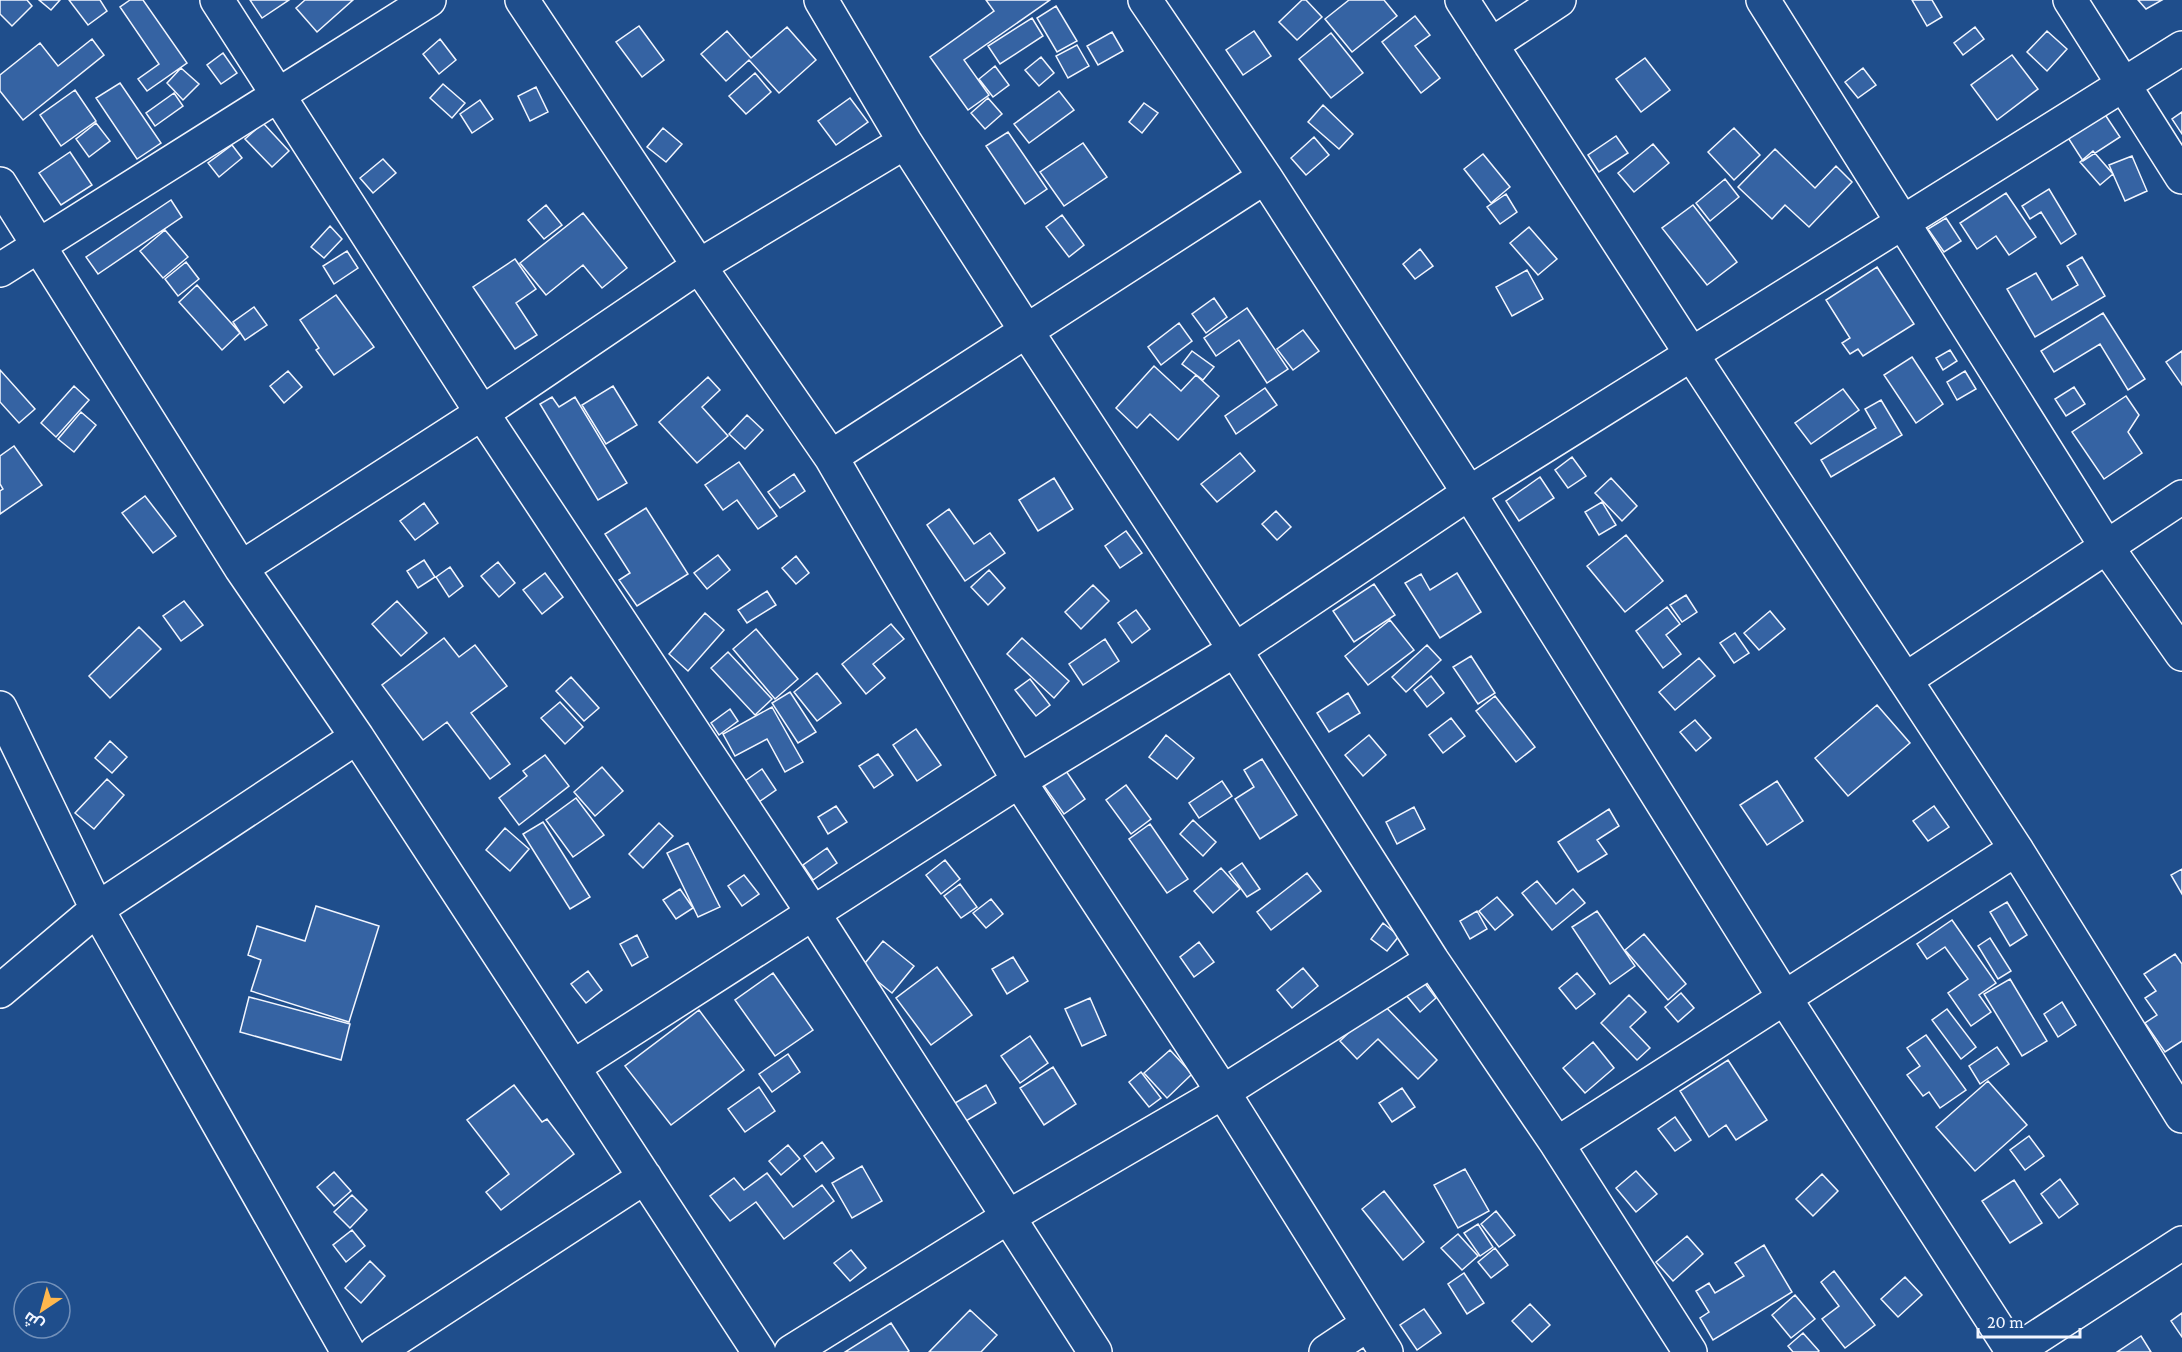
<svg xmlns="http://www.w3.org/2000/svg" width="2182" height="1352" font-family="'Crimson Pro',Cairo,serif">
<rect width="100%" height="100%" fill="#1f4e8c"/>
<path fill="#3563a3" stroke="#f2f6ff" stroke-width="1.5" d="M0,0H27L32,6L12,26L0,14Z
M39,0H60L51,10Z
M69,0H100L107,11L88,25Z
M130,0H143L187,63L147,91L138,79L159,64L120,7Z
M250,0H289L262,18Z
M305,0H353L317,32L296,8Z
M986,0H1050L964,60L989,95L968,110L930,57L994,11Z
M1302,0H1306L1322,17L1297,40L1279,22Z
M1349,0H1384L1397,16L1352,52L1325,19Z
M1912,0H1932L1942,17L1927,26Z
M2138,0H2162L2146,9Z
M1056,6L1077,41L1057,52L1037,18Z
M1415,16L1430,35L1415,46L1440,78L1421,93L1382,42Z
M1032,18L1043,36L1000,64L988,46Z
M639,26L664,60L642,77L616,42Z
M787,27L816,60L779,93L749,60L726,81L701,54L727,31L751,58Z
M1975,27L1984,39L1963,55L1954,43Z
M1254,31L1271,56L1243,75L1226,50Z
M2047,31L2067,49L2047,71L2027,52Z
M1112,32L1123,51L1098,65L1087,46Z
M1331,33L1363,73L1331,98L1299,59Z
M92,39L104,55L23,120L0,91V75L40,43L58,66Z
M440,39L456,60L439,74L423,54Z
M1077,45L1089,66L1068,78L1056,56Z
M223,53L237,73L221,84L207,65Z
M2012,55L2038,89L1997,120L1971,85Z
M1041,57L1054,73L1039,86L1025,70Z
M1645,58L1670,90L1641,112L1616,79Z
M995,66L1009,85L993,97L979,79Z
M181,68L199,84L183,100L167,83Z
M1863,68L1876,85L1858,98L1845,82Z
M755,73L771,92L746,114L729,96Z
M120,83L161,143L137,159L96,98Z
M443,84L465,103L452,118L430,98Z
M536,87L548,112L530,121L518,96Z
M75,90L96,121L61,146L40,115Z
M1059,91L1074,110L1029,143L1014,124Z
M174,93L183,106L155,126L146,113Z
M850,98L868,122L836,145L818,121Z
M988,98L1002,114L985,129L971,113Z
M480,100L493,119L472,133L460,114Z
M1144,103L1158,113L1142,133L1129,122Z
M1323,105L1353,134L1339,149L1308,122Z
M2102,110L2120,137L2083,161L2065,133Z
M2182,112V134L2172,119Z
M96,123L110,141L89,157L76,139Z
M263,123L289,151L272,167L245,139Z
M663,128L682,144L666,162L647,147Z
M1734,128L1760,155L1734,180L1708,152Z
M1008,132L1047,189L1025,204L986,146Z
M1616,136L1628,153L1599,172L1588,155Z
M1314,137L1329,155L1306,175L1291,158Z
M1083,143L1107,177L1064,206L1040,172Z
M1653,144L1669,163L1634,192L1618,173Z
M232,145L242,158L219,177L208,163Z
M1775,149L1815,188L1836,166L1852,182L1809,227L1785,205L1772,219L1738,187Z
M2093,151L2113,174L2100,185L2080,162Z
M70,152L92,185L61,205L39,173Z
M1483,154L1510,187L1491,203L1464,169Z
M2132,156L2147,191L2125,201L2109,165Z
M383,159L396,173L373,193L360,178Z
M1725,179L1739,197L1710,221L1696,203Z
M2049,189L2076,234L2061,244L2041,212L2030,219L2022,206Z
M2006,193L2036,237L2009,255L1996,236L1977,249L1960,223Z
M1506,194L1517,212L1500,224L1487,207Z
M171,200L182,217L98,274L86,257Z
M546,205L562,225L544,239L528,220Z
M1693,205L1737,262L1707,285L1662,228Z
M583,213L627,268L602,288L583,265L546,295L520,263Z
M1062,215L1084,245L1069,257L1046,227Z
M1946,218L1961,241L1944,252L1928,229Z
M330,226L342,239L324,258L311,247Z
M1529,227L1557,259L1538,275L1510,243Z
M165,230L188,257L163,278L140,251Z
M1420,249L1433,266L1415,279L1403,264Z
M347,251L358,268L334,284L323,266Z
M2082,257L2105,296L2035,337L2007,289L2036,273L2052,300L2078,285L2067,266Z
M515,259L536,289L516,303L537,335L515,349L473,287Z
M186,262L199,279L178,296L165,279Z
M1877,267L1914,324L1863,356L1858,349L1850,354L1842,343L1850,338L1826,300Z
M1527,270L1543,299L1512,316L1496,287Z
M197,285L240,333L222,350L179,302Z
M336,295L374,347L334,375L316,350L319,348L300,320Z
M1214,298L1227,317L1206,333L1192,314Z
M254,307L267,325L245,340L233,322Z
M1247,308L1288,369L1267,383L1239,340L1216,356L1204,338Z
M2103,313L2145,379L2128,390L2100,344L2054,372L2041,351Z
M1179,323L1192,341L1161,365L1148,347Z
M1303,330L1319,351L1293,370L1277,349Z
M1950,350L1957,361L1943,370L1936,358Z
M1192,351L1214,367L1203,380L1182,364Z
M2182,351V385L2166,362Z
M1912,357L1943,404L1916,423L1884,375Z
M1154,366L1181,391L1196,375L1219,396L1178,440L1150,414L1137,428L1116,408Z
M0,370L35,409L19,423L0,402Z
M288,371L302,387L284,403L270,386Z
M1965,371L1976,389L1957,400L1947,382Z
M708,377L720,390L702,407L728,436L697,463L659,422Z
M74,386L89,400L56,437L41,423Z
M613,386L637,425L606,444L582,405Z
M2074,387L2085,404L2066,416L2055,399Z
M1265,388L1277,405L1236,434L1225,416Z
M1843,389L1859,410L1811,444L1795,423Z
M2126,396L2139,415L2128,432L2142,453L2104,479L2072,432Z
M552,397L559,407L575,397L627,483L598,500L540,404Z
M1881,400L1902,435L1831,477L1821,460L1876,428L1865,409Z
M81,412L96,425L74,452L58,439Z
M747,415L763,430L745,449L729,434Z
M14,446L42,485L0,514V491L3,489L0,484V456Z
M1240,453L1255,471L1217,502L1201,484Z
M1572,457L1586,476L1568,488L1555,470Z
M739,462L777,516L758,529L737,500L723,510L705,485Z
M794,474L805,491L780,508L768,492Z
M1540,477L1554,498L1519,521L1506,501Z
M1054,478L1073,509L1038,531L1019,500Z
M1611,478L1637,506L1622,521L1595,493Z
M145,496L176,536L153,553L122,513Z
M1602,502L1616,525L1599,535L1585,512Z
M424,503L438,523L415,540L400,521Z
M646,508L688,574L637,606L619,580L630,573L605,534Z
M949,509L974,544L990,533L1005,553L965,581L927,525Z
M1276,511L1291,527L1277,540L1262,524Z
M1126,531L1142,553L1120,568L1105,546Z
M1626,535L1663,581L1625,612L1587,566Z
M718,555L730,570L707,589L694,573Z
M796,556L809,573L796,584L782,568Z
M424,560L435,577L418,588L407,571Z
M498,562L515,583L499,597L481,576Z
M450,567L463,586L449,597L436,577Z
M989,570L1005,588L988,605L971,587Z
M545,573L563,597L542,614L523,590Z
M1457,573L1481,612L1440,638L1405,583L1421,574L1430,590Z
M1374,584L1395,615L1354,642L1333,611Z
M1093,585L1109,601L1081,629L1065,612Z
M767,591L776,605L747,623L738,610Z
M1686,595L1697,612L1682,622L1670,605Z
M184,601L203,625L181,641L163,616Z
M397,601L427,633L401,656L372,624Z
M1667,607L1680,624L1666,635L1681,654L1663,668L1636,631Z
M1136,610L1150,629L1132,643L1118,623Z
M1770,611L1785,629L1759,650L1744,633Z
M705,613L724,630L688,671L669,654Z
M1390,620L1414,650L1368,685L1345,656Z
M891,624L904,639L873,664L885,678L866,694L842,664Z
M139,627L161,649L110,698L89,676Z
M756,629L798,679L775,699L733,649Z
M1735,633L1749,653L1734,663L1720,643Z
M444,638L459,657L475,645L507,686L471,713L510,764L490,779L447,722L423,740L382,685Z
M1022,638L1069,681L1054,698L1007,654Z
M1105,639L1119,661L1083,685L1069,664Z
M1427,645L1441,660L1406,692L1392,677Z
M728,652L772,699L755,715L711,668Z
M1471,656L1495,693L1478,704L1453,667Z
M1699,658L1715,676L1675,710L1659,692Z
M817,673L841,703L817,721L794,692Z
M1431,676L1444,693L1427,707L1414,690Z
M571,677L599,708L584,721L556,691Z
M1030,679L1050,705L1036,716L1015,690Z
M790,692L816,732L798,743L772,703Z
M1348,693L1360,713L1329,732L1317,713Z
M1495,696L1535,747L1516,762L1476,711Z
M560,702L583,727L565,744L541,718Z
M1877,705L1910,743L1848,796L1815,758Z
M772,707L803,762L785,772L767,739L735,756L723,734Z
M730,709L738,721L719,735L711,723Z
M1451,718L1465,736L1443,753L1429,735Z
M1695,720L1711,738L1696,751L1680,732Z
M916,729L941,765L917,781L893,745Z
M1166,735L1194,758L1177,779L1149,757Z
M1369,735L1386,755L1363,776L1345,755Z
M110,741L127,757L112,773L95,758Z
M878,754L893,775L874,788L859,766Z
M545,755L569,786L519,825L499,798L527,776L523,771Z
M1262,759L1297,815L1260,839L1235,799L1254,787L1244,770Z
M602,767L623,791L595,816L574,792Z
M1064,768L1085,799L1064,814L1042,783Z
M762,769L776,790L749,809L735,788Z
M107,779L124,795L94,829L75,813Z
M1222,781L1232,796L1199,818L1189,803Z
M1777,781L1803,821L1767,845L1740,805Z
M1126,785L1151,819L1131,834L1106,800Z
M576,798L604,835L573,857L546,820Z
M836,806L847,822L828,834L818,817Z
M1934,806L1949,827L1928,841L1913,821Z
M1414,807L1425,829L1397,844L1386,822Z
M1609,809L1619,826L1597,840L1607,854L1578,872L1558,842Z
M1193,820L1216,842L1203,856L1180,834Z
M543,822L590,897L570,909L523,834Z
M659,823L673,836L643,868L629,854Z
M1150,824L1188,879L1167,893L1129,839Z
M505,828L529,849L510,871L486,850Z
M688,843L720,907L698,917L667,853Z
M827,848L837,863L813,880L803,865Z
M945,860L960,879L941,894L926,875Z
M1242,863L1260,889L1247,897L1229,872Z
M1221,868L1240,889L1213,913L1194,891Z
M2182,869V894L2171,875Z
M1307,873L1321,891L1271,930L1257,912Z
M744,875L759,894L742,906L728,886Z
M1537,881L1556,904L1573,889L1585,903L1552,930L1522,893Z
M960,884L977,907L961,918L944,896Z
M680,889L693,908L676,919L663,900Z
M1497,897L1513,915L1495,930L1479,911Z
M991,899L1003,914L986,928L973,913Z
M2007,902L2027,935L2010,946L1990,912Z
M316,906L379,926L349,1022L251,991L261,960L248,955L257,926L305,941Z
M1477,911L1487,929L1470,939L1460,921Z
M1597,911L1635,966L1610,984L1572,927Z
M1952,920L1996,983L1979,995L1991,1012L1971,1026L1948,993L1968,979L1945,947L1927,959L1917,944Z
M1383,923L1399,936L1387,951L1371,939Z
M1644,934L1686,984L1668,1000L1625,950Z
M637,935L648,957L632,966L620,944Z
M1990,938L2011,971L1998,979L1978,946Z
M883,941L914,966L892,993L861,968Z
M1199,942L1214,962L1194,977L1180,957Z
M2175,954L2182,964V1041L2165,1052L2145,1023L2157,1015L2145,998L2156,991L2144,974Z
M1013,957L1028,981L1007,994L992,969Z
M937,967L972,1015L931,1045L896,998Z
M1303,968L1318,986L1292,1008L1277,990Z
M588,971L602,990L586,1003L571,984Z
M773,973L813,1030L775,1056L735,1000Z
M1577,973L1595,994L1576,1009L1559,988Z
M2010,979L2047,1041L2022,1056L1984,994Z
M1423,981L1436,998L1420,1012L1406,995Z
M1681,993L1694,1008L1678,1022L1665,1007Z
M1629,995L1646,1012L1630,1027L1650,1048L1637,1060L1601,1023Z
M249,997L350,1024L341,1060L240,1032Z
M1090,998L1106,1035L1082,1046L1065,1009Z
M1381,1002L1437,1060L1418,1079L1378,1039L1357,1059L1340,1041Z
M2062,1002L2076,1025L2058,1037L2044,1014Z
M1947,1009L1976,1047L1961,1059L1932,1020Z
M699,1010L744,1070L671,1125L625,1066Z
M1926,1035L1966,1090L1940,1108L1929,1092L1923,1096L1907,1075L1920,1066L1907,1048Z
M1030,1036L1048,1063L1020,1083L1001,1056Z
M1593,1042L1614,1068L1585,1093L1563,1068Z
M1997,1047L2009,1064L1980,1084L1969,1066Z
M1170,1050L1192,1074L1167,1098L1144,1073Z
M788,1054L800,1072L772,1092L759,1074Z
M1728,1060L1767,1120L1736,1140L1726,1125L1709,1137L1680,1091Z
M1053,1067L1076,1104L1044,1125L1020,1088Z
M1141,1072L1161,1098L1149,1107L1129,1082Z
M1988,1081L2027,1125L1975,1171L1936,1127Z
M514,1085L542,1122L547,1119L574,1154L501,1210L486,1192L509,1174L467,1120Z
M986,1085L996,1103L966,1121L955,1103Z
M759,1087L775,1111L745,1132L728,1109Z
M1402,1088L1415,1107L1392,1122L1379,1103Z
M1675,1117L1691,1140L1675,1151L1658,1129Z
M2029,1136L2044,1156L2025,1170L2010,1150Z
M822,1142L834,1158L816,1172L804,1156Z
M788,1145L800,1159L781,1175L769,1161Z
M862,1166L882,1201L852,1218L832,1183Z
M1465,1169L1489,1211L1458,1228L1434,1185Z
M1636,1171L1657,1194L1636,1212L1616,1188Z
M334,1172L351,1191L334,1206L317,1187Z
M767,1173L793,1207L822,1185L834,1201L784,1239L756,1202L730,1221L710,1196L734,1178L744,1190Z
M1822,1174L1838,1191L1813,1216L1796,1199Z
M2060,1179L2078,1204L2059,1218L2041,1194Z
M2014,1180L2042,1223L2010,1243L1982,1201Z
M1384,1191L1424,1242L1403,1260L1362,1209Z
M352,1195L367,1210L350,1228L334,1212Z
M1496,1211L1515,1235L1499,1247L1481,1224Z
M1478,1224L1493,1247L1480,1256L1464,1233Z
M352,1230L365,1246L346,1262L333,1245Z
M1458,1234L1478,1256L1462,1270L1441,1248Z
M1687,1236L1703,1254L1673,1281L1656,1262Z
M1764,1245L1792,1292L1713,1340L1700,1318L1709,1312L1696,1291L1709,1283L1715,1293L1744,1276L1735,1263Z
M1495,1248L1508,1265L1491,1278L1478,1262Z
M851,1250L866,1268L850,1281L834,1263Z
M370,1261L385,1276L361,1303L345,1288Z
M1834,1271L1875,1325L1845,1348L1822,1319L1839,1306L1821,1282Z
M1464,1273L1484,1303L1467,1314L1448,1284Z
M1905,1277L1922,1295L1898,1317L1881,1299Z
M1795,1295L1815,1319L1791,1338L1772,1315Z
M1530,1304L1550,1325L1532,1342L1512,1321Z
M1424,1309L1441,1333L1417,1350L1400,1325Z
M970,1310L997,1335L981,1352H929Z
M2182,1313V1337L2171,1321Z
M891,1323L909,1351L907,1352H845Z
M1803,1333L1819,1351L1818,1352H1793L1788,1346Z
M2141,1336L2151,1352H2117Z"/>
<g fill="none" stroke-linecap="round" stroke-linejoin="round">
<g stroke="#f2f6ff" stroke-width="36">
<path id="minor" d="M217,0L482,413L813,913L1095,1352
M522,0L699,266L831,457L1019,781L1223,1092L1386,1352
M821,0L905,142L1027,332L1235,650L1432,960L1557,1144L1690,1352
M1145,0L1265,177L1469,493L1784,997L2013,1352
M1462,0L1692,355L2016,849L2182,1116
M1763,0L2106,546L2182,654
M2070,0L2182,177
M1491,45L1559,0
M0,184L241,568L357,737L759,1352
M0,270L429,0
M831,457L1265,177
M241,568L482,413L699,266L905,142
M1905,680L2182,497
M0,708L97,909L348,1352
M0,991L97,909L357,737
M573,1067L1019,781L1235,650L1469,493L2182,48
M1557,1144L2016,849
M376,1352L645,1177
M791,1352L1008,1217L1223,1092L1432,960
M1326,1352L1368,1324
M2014,1352L2182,1243"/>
</g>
<use href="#minor" stroke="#1f4e8c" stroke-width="33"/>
</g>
<g transform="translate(42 1310) rotate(216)"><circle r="28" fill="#1f4e8c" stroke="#7391ba" stroke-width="1.5"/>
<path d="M0-4.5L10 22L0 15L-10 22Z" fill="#ffb74d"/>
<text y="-9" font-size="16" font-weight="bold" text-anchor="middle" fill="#f2f6ff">ش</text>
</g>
<path d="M1978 1328v9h102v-9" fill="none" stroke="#f2f6ff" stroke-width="3"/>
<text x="1987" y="1328" font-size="18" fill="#f2f6ff" stroke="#1f4e8c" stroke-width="4.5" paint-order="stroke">20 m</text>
</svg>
